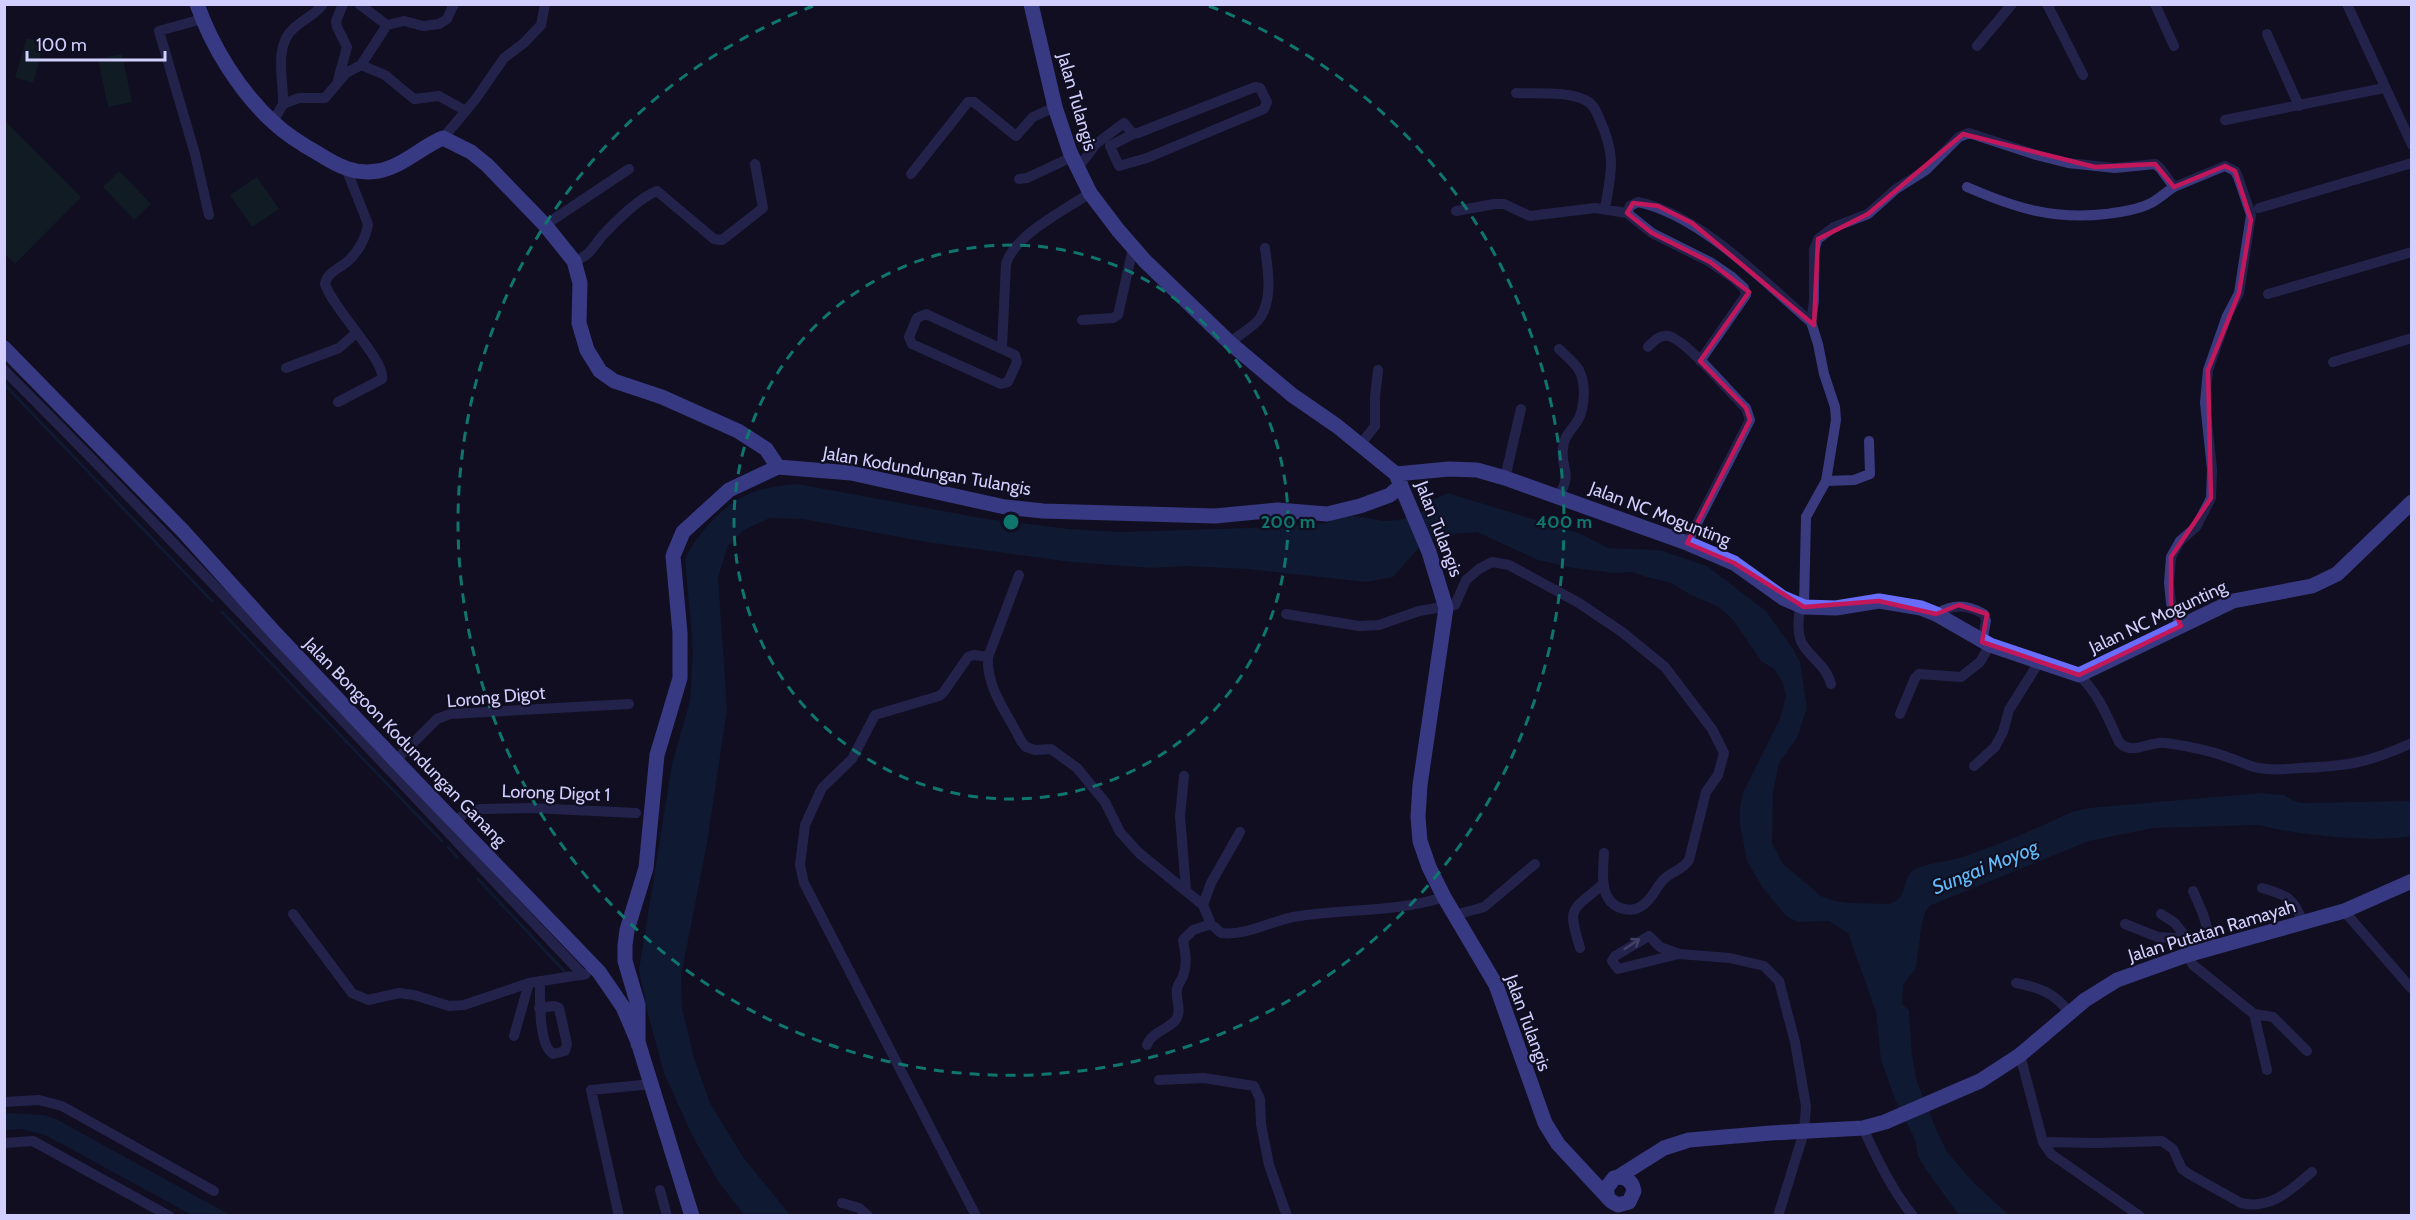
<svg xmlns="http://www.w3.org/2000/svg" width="2416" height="1220" font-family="Cabin,sans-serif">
<rect width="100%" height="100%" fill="#100e21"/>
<path fill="#112b29" d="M27,38L44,44L33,83L15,77Z
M122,54L132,102L108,107L98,59Z
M5,121L81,197L15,264L5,254Z
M119,171L151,204L134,220L103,187Z
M257,177L279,209L252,227L230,195Z"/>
<path fill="#0e2645" d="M798,484L986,519L1069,529L1121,532L1280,527L1328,523L1339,515L1355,516L1384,521L1399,520L1421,513L1432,500L1448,493L1581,534L1608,548L1660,550L1707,566L1766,611L1793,649L1800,662L1807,708L1797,738L1779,763L1773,792L1772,843L1782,863L1821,896L1835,901L1850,903L1888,904C1911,899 1899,876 1917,868C1932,862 1947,862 1962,857C1999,845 2037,828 2072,812L2089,808L2261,793L2284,795L2294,801L2303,803L2411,801V836C2375,843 2296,835 2259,825L2153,828L2089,841L1929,906L1924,915L1921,929L1916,968L1903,985L1902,1004L1909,1010L1912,1055L1917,1082L1936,1129L1947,1152L1974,1183L2009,1215H1959L1927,1171L1918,1156L1916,1142L1895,1099L1881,1060L1876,1012L1848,933L1829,921L1798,922L1786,916L1762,887L1747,861L1740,824V808L1743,793L1780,719L1786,695L1782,681L1774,669L1761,661L1734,621L1719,607L1691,595L1671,583L1643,576L1633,572L1615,573L1573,568L1538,560L1477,532L1453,534L1425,541L1393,577L1366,582L1248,569L1185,566L1153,568L1071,562L926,542L803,519L770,518L744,530L728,546L718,577L727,710L706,849L681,976L682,1008L694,1058L710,1103L743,1157L790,1215H744L718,1181L692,1135L664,1073L648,1014L639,970L672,764L690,701L693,651L685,559C697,532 728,500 756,491C769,487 785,485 798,484Z
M5,1113L44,1115L58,1120L230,1215H192L45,1135L22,1129L5,1130Z"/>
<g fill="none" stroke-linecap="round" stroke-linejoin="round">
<path stroke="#0e2645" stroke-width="3" d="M4,384L212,601
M222,612L442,841
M448,847L458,858
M478,879L566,973"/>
<path stroke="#3a3b7f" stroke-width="10" d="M359,4L387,25L404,21L423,26L439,24L447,19L454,4
M2047,4L2083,75
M2155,4L2174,46
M2347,4L2412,145
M202,19L159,31L195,154L209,215
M2267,34L2299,106
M1977,46L2012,4
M361,65L387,25
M338,80L347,47L337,27L336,21L343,4
M1516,93C1538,94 1565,91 1585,100C1593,103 1596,111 1599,118C1616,154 1612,170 1605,208
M283,104C284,80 273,46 294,28C304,19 315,15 323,4
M2225,120L2384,88
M273,122L283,104L299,98H325L346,73L361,65L385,75L414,99L439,96L466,111
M443,138L475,100L504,58L524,43L541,25L545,4
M1077,169L1096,144L1124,123L1133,134L1138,133L1255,87L1260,88L1267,102L1264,109L1147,158L1119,166L1110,146L1133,134
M911,174L968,102H974L1016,136L1033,117L1055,107
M1019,179L1027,178L1072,157
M1967,187C2015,208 2053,220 2106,214C2121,212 2137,210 2151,203C2159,199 2166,192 2174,187
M2259,208L2412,163
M1456,211L1494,204H1504L1530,216L1595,208L1627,213L1652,233L1710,262L1732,277L1744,288L1746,295L1700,361
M1627,213L1630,206L1638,202C1700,215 1762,280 1811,322
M545,225L629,169
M574,261C589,257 593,247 602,236C614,223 640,197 657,191L714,239L722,240L763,208L755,164
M2268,294L2412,252
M926,314L1015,355L1017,362L1008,382L1001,384L912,344L909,337L917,318Z
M1082,320L1113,318L1118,315L1133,248
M1230,343C1239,334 1253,328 1260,318C1273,298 1268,270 1265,248
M1648,347C1654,341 1660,334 1669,336C1687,341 1730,393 1746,408L1750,420L1687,543
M1002,348L1006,264C1015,234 1065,210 1090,193
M2333,362L2412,338
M286,368L339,348L356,333
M4,370C202,568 391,773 583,975
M338,402L382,379C386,361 333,309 325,284C327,272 339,269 348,261C358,252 366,238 368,224L347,171
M1360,445L1375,426V397L1378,370
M1505,478L1521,409
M1826,481L1854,480L1870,474L1869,441
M1558,497C1574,471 1560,471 1563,448C1564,435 1572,430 1578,420C1585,407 1586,383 1579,370C1574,362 1566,356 1559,349
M1019,575L988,657C986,688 1008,714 1021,741L1026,747L1035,750L1051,749L1077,768L1105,802L1120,832L1139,853L1203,905L1211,924L1221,933C1246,936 1269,922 1293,917C1343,908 1395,913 1444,897
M1800,606C1799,617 1796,634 1803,645C1812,659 1827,667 1831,684
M1804,607L1806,517L1826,481L1836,420L1835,407L1824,374L1818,344L1811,322L1814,301V250L1818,239L1834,227L1868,214L1896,189L1926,170L1959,137L1969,133L2036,155L2068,163L2115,168L2155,164L2160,168L2174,187L2225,166L2235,171L2238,177L2251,215L2239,293L2227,316L2208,370L2205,403L2212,469L2211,498L2196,527L2180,541L2171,557L2169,583L2171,603L2181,626
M1286,614L1359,626L1379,625L1419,611L1455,605L1466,580L1479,569L1492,562L1509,565L1579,603L1622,632L1665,667L1712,729L1724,753L1718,775L1706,792L1689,860C1682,871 1671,871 1663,880C1655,889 1650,903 1638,908C1634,910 1629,910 1624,909C1598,903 1603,873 1604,853
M1936,614C1953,604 1966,604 1984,614L1986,621L1982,642
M2079,675C2099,694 2108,718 2119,742C2133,757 2149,740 2166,743C2188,746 2212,751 2233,759C2242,762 2250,767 2259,768C2274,771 2286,769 2300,768C2349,766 2367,763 2412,743
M1900,714L1915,678L1919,674L1961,677L1980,662L1990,645
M391,765L437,719L450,714L629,704
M1974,766L1995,747L2003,732L2009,710L2039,662
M1184,776L1180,816L1186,890
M450,826L465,813L480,809L532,808L636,813
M2262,888C2287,895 2294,898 2303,923
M2193,891L2203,914L2213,948
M1203,905L1211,883L1240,832
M2344,911L2411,988
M293,914L352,993L368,1000L399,993L414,995L449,1006L464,1005L529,983L586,974
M2161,914L2175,923L2187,939
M1455,915L1484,907L1535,864
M2125,924L2158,937L2187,939L2197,952
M1580,948C1567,905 1571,912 1603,884
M1679,954L1660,947L1649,936L1615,956L1612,961L1618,969L1679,954L1730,958L1764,966L1779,981L1795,1042L1806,1106L1804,1132L1778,1216
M2187,955L2193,965L2254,1014L2267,1070
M2016,983C2038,987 2056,993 2069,1013
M539,1008L554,1006L559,1008L567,1044L565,1051L553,1054C538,1045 540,997 540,981
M2254,1014L2273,1017L2307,1051
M514,1036L529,983
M1147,1045C1152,1032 1166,1030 1175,1021C1183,1011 1175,999 1177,989C1178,984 1181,981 1183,976C1188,963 1185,952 1183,940L1193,930L1211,924
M2020,1055L2043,1142L2051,1154L2140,1216
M1159,1080L1204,1078L1254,1086L1260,1099L1261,1124L1269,1165L1287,1216
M4,1102L39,1100L62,1106L214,1191
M1863,1128C1877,1159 1892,1190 1913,1216
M2043,1142L2097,1143L2162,1141L2173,1149L2182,1169L2189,1174L2241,1203C2272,1210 2290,1190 2312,1172
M4,1143L33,1141L169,1216
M660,1190L667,1216
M842,1203L859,1208L868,1216
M619,1216L591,1090L652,1084
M976,1216L804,883L800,865L805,825L822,788L852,759L875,715L939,696L943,693L968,657L974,655L988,657"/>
<path stroke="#696dfb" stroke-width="15" d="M197,4C212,47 240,92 274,123C287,135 303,145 319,154C338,166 355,175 378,171C402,167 421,147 443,138L471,152L487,165L545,225L574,261L580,283L579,323L587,350L600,371L614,381L662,397L738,431L766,449L778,467
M1031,4L1055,107L1070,152L1090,193L1118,230L1145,261L1230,343L1292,395L1337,426L1396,474L1429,552L1446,608L1420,785L1418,817L1420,841L1429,867L1444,897L1496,985L1545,1123L1558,1144L1611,1201L1618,1205L1629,1202L1634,1191C1632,1180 1624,1175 1614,1178L1606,1189L1608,1198
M4,348L183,531L275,633L395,760L599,972L623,1007L638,1042L692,1216
M1396,474L1449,469L1477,470L1505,478L1687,543L1734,563L1783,598L1804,607L1836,608L1879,601L1921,608L1936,614L1990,645L2079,675L2233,601L2312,586L2337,574L2412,502
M638,1044V1005L625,961V945L627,930L646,868L657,755L680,678V633L673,556L683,532L729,490L778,467L851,473L1005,507L1043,511L1215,516L1277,510L1327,514L1360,506L1390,495L1401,485
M1618,1177L1664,1148L1689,1140L1771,1133L1863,1128L1885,1122L1980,1081L2020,1055L2085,1000L2117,980L2187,955L2344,911L2412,881"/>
</g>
<defs><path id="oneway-shaft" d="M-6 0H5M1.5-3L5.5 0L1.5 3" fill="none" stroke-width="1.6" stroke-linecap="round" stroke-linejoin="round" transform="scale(1.5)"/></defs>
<use stroke="#7e7eb8" href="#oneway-shaft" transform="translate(1632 944) rotate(-33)"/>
<path d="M0 0H2416V1220H0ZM1963,134L2095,167L2155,164L2174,187L2225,166L2235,171L2251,220L2239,293L2208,370L2211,498L2171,557V603L2181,626L2079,675L1982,642L1987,614L1972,609L1959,605L1936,614L1879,601L1804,607L1734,563L1687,543L1750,420L1746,408L1700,361L1749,292L1710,262L1652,233L1627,213L1633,203L1658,206L1692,223L1814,325L1818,239L1868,214Z" fill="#100e21" fill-opacity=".55" fill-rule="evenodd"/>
<path fill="none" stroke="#c2185b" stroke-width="4.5" stroke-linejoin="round" d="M1963,134L2095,167L2155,164L2174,187L2225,166L2235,171L2251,220L2239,293L2208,370L2211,498L2171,557V603L2181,626L2079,675L1982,642L1987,614L1972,609L1959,605L1936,614L1879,601L1804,607L1734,563L1687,543L1750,420L1746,408L1700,361L1749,292L1710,262L1652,233L1627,213L1633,203L1658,206L1692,223L1814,325L1818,239L1868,214Z"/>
<g fill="none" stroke="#0f766e" stroke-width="3" stroke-dasharray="10 8">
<circle cx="1011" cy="522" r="277"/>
<path d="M1209 6A553 553 0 1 1 813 6"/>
</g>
<g text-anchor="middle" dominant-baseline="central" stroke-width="4.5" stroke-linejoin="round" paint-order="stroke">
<g font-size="18" fill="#d2cffe" stroke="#100e21">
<text transform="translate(1077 102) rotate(74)">Jalan Tulangis</text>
<text transform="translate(927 471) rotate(10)">Jalan Kodundungan Tulangis</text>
<text transform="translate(1660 514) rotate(21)">Jalan NC Mogunting</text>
<text transform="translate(1439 529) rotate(69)">Jalan Tulangis</text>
<text transform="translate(2158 617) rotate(-25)">Jalan NC Mogunting</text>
<text transform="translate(496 697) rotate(-5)">Lorong Digot</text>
<text transform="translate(405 742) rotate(46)">Jalan Bongoon Kodundungan Ganang</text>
<text transform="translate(556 793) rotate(2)">Lorong Digot 1</text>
<text transform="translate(2212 931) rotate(-17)">Jalan Putatan Ramayah</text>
<text transform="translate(1528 1023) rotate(70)">Jalan Tulangis</text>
</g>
<g font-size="20" font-style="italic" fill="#60bbfb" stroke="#100e21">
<text transform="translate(1985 867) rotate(-22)">Sungai Moyog</text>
</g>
</g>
<circle cx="1011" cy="522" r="9" fill="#0f766e" stroke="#100e21" stroke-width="3"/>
<g font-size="18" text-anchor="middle" font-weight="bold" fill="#0f766e" stroke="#100e21" stroke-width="4.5" stroke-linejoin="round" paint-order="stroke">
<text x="1288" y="528">200 m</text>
<text x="1564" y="528">400 m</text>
</g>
<rect width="2416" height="1220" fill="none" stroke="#d2cffe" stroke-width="12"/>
<path d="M27 51v9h138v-9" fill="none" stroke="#d2cffe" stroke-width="3"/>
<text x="36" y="51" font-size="18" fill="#d2cffe" stroke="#100e21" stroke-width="4.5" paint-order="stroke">100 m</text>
</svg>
